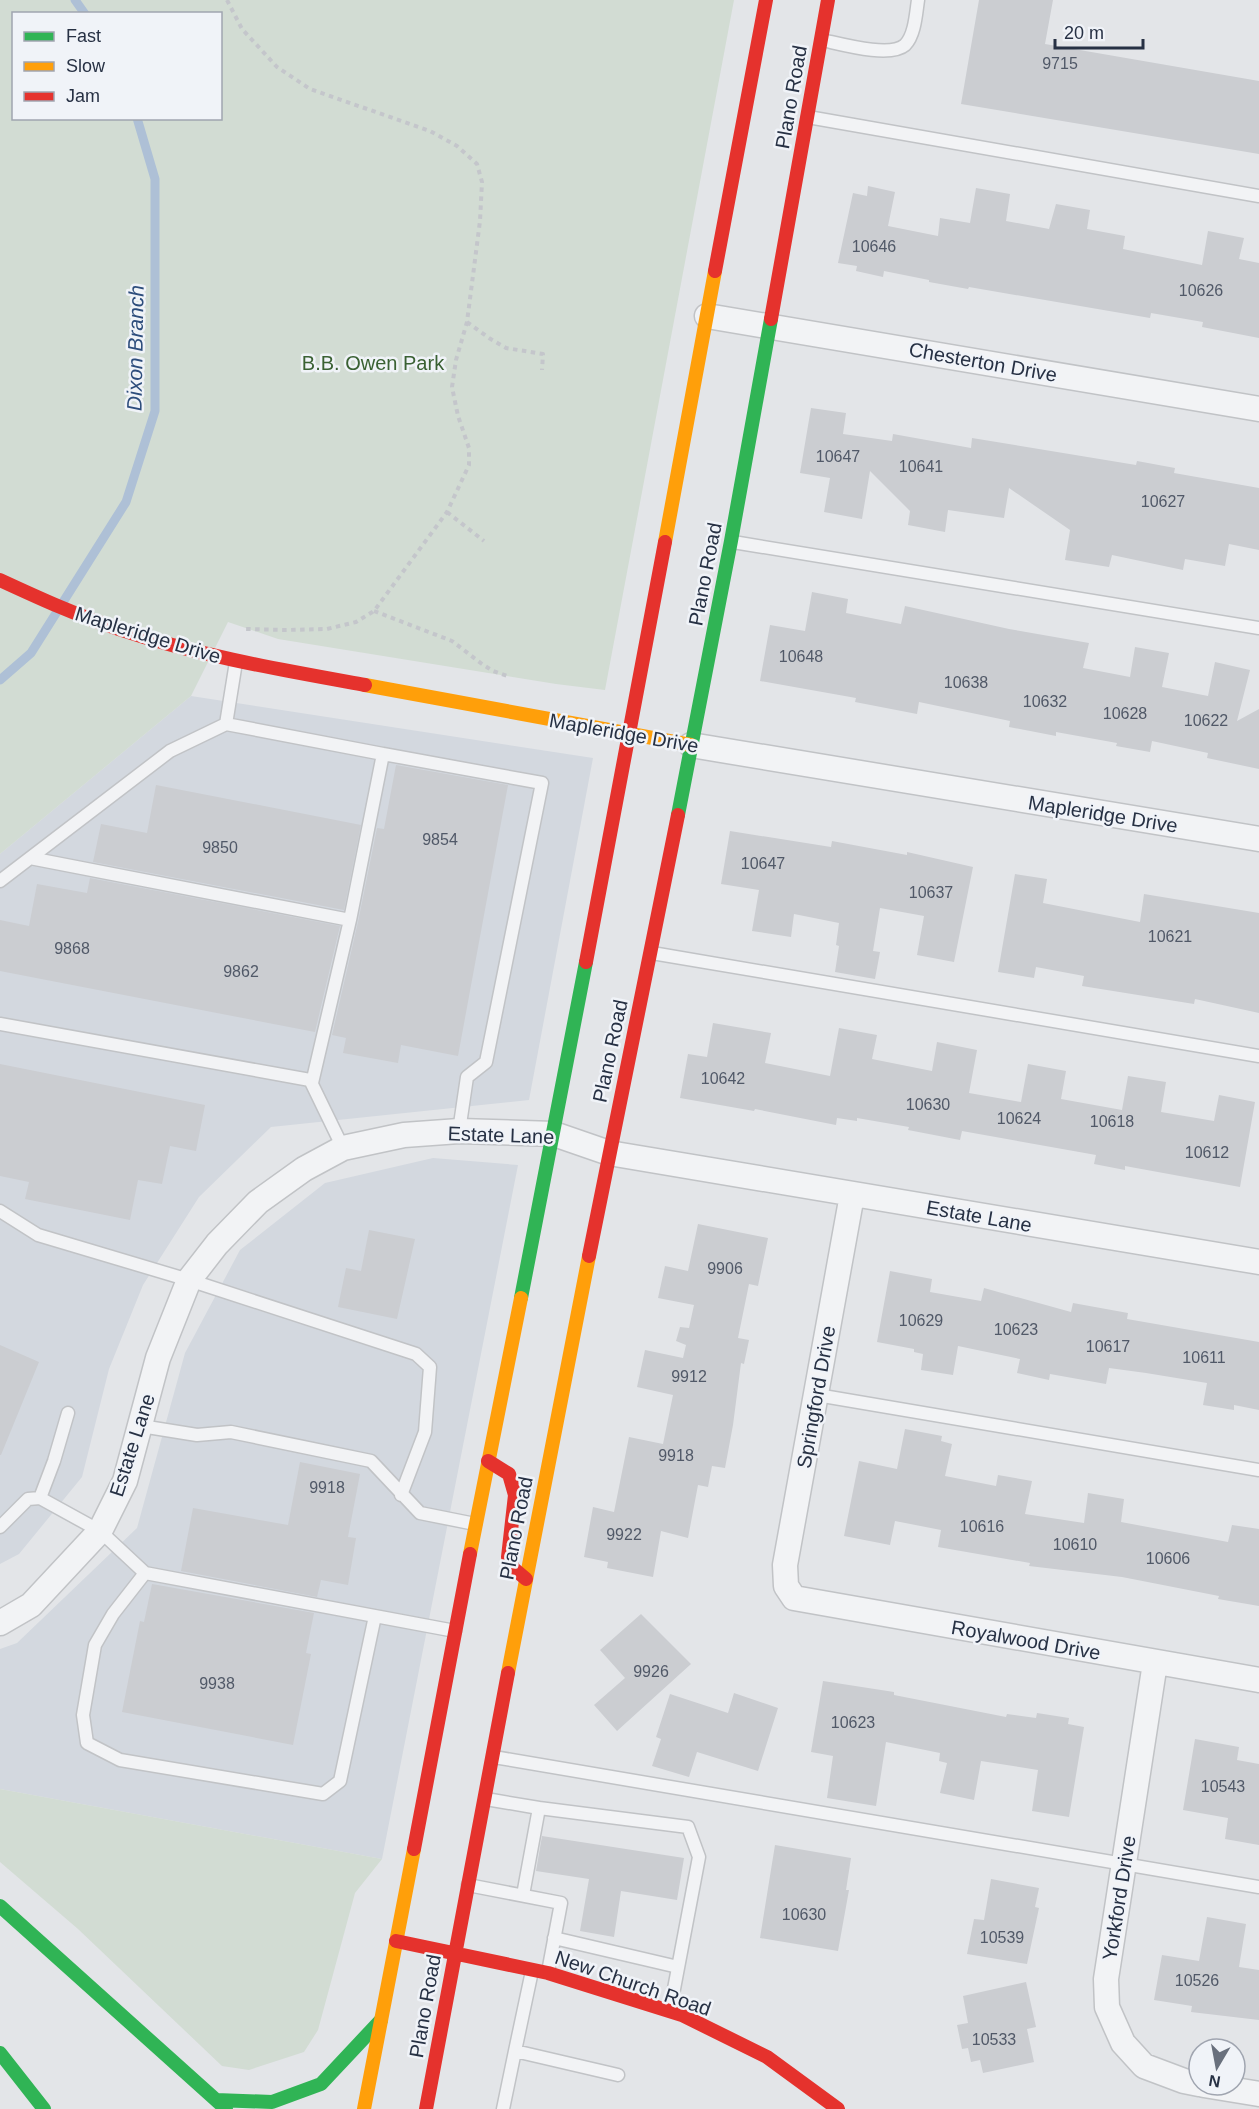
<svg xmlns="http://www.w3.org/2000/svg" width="1259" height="2109" font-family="Helvetica,sans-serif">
<rect width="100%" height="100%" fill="#e3e5e8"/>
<path fill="#d3d8df" d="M191,696L593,758L529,1100L271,1127L199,1197L143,1285L109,1369L82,1477L19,1554L0,1564V854Z
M433,1158L518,1165L382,1859L0,1789V1649L17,1643L137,1528L185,1353L240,1250L325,1183Z"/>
<path fill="#d2dcd3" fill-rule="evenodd" d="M0,0H734L605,690L556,684L278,639L228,622L191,696L0,854ZM14,14H220V118H14Z
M0,1789L382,1859L355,1893L318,2030L304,2052L249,2070L222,2066L78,1929L0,1862Z"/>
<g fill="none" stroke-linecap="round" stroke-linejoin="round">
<path stroke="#aec0d6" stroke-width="9" d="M75,0L85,14
M0,680L31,653L126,502L155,411V179L137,118"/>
</g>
<path fill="#cbcdd1" d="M979,0H1053L1045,44L1259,81V154L961,104Z
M868,186L895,192L888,226L938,236L940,218L970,223L976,188L1010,194L1006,221L1049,229L1056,204L1090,210L1087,229L1125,236L1123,249L1202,265L1208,231L1244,238L1239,259L1259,263V338L1202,327L1203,322L1151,313L1150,318L969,287L968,289L929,282V280L884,271L883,277L856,271L857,266L838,263L853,193L867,196Z
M811,408L846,413L843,434L892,441L893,434L971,448L972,438L1136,465L1137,461L1175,468L1174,473L1259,488V550L1229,544L1225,566L1185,559L1183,570L1112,555L1109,567L1065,560L1070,530L1009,488L1004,518L948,510L945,532L908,525L910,511L870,471L862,519L824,512L830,478L800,473Z
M812,592L848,599L846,613L901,624L905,606L1009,629L1089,643L1083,668L1130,677L1135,647L1169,653L1162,687L1208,696L1215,662L1250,670L1237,721L1259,709V769L1207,758L1208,753L1152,741L1150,752L1116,746L1117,743L1056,732V736L1009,727L1010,721L919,702L917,714L855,702L856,698L760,681L770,625L805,631Z
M396,765L508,785L458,1056L401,1045L398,1063L343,1053L346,1038L332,1035L358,922L377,828L384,829Z
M156,785L361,825L344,910L93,862L101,824L147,833Z
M730,831L831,847L832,841L907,855V852L973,867L954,962L917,955L924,916L880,908L873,951L880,952L875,979L835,972L839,946L836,945L839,923L794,914L791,937L752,931L759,890L721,884Z
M1015,874L1047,879L1043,903L1140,922L1144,894L1259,913V1013L1195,999L1194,1004L1082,986L1084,976L1036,967L1034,978L998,972Z
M90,878L340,926L315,1032L0,971V920L29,926L37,884L87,893Z
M713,1023L771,1033L765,1063L830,1076L839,1028L877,1035L872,1059L932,1071L937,1042L977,1050L969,1093L1021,1102L1028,1064L1066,1071L1061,1099L1122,1110L1128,1076L1166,1082L1161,1112L1214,1121L1219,1095L1255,1102L1240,1187L1125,1166V1170L1094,1164L1096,1155L962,1131L960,1140L908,1130L909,1127L857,1118V1121L837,1118L836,1125L755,1109L754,1111L680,1098L688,1054L707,1057Z
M0,1064L205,1105L196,1151L170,1146L162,1184L138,1180L130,1220L25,1199L29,1182L0,1176Z
M698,1224L768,1238L758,1286L749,1284L738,1338L749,1340L744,1364L741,1363L733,1425L725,1468L712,1466L708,1487L698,1485L688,1538L661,1531L653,1577L607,1568L608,1562L584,1557L593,1507L614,1512L629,1437L663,1444L673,1395L637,1387L645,1350L683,1358L686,1345L676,1341L680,1327L689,1328L694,1305L658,1298L665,1266L688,1271Z
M369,1230L415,1239L397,1319L338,1307L346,1268L361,1271Z
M890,1271L932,1279L930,1292L981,1301L984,1288L1071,1312L1073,1303L1128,1313L1127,1319L1259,1342V1410L1234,1405V1410L1203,1405L1207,1383L1146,1373L1109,1368L1106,1384L1050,1374L1049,1380L1017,1373L1020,1359L958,1346L953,1375L921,1370L923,1354L914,1352V1349L877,1342Z
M0,1345L39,1362L1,1455H0Z
M905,1429L942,1436L941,1441L952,1444L945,1476L996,1486L998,1475L1032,1481L1025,1514L1084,1523L1088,1493L1124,1499L1121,1522L1228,1542L1232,1525L1259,1529V1606L1218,1599L1219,1596L1122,1577L1029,1566L1030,1563L938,1547L941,1530L895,1521L890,1545L844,1536L859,1461L897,1469Z
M300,1462L360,1474L348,1537L356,1538L348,1585L321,1580L317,1597L181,1571L193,1508L288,1525Z
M152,1584L314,1613L306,1653L311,1654L293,1745L122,1712L140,1621L144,1622Z
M641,1614L691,1664L617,1731L594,1705L625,1678L600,1650Z
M823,1681L894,1692V1695L1006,1717L1007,1714L1036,1718L1037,1713L1069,1718L1068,1724L1084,1727L1069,1817L1032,1811L1038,1770L981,1761L974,1800L940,1793L947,1763L939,1761L940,1753L886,1742L876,1806L827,1798L833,1756L811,1752Z
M734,1693L778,1708L758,1771L697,1752L689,1777L652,1766L661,1739L656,1737L670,1694L728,1713Z
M1195,1739L1239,1747L1237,1760L1259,1764V1845L1225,1839L1228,1818L1183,1810Z
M542,1836L684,1858L677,1900L621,1891L614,1937L580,1931L589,1879L536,1871Z
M775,1845L851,1858L846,1890H849L838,1951L760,1938Z
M991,1879L1039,1888L1035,1907L1039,1908L1027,1964L967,1954L974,1919L984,1920Z
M1207,1917L1246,1924L1239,1967L1259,1970V2020L1191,2012L1192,2006L1154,2000L1162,1955L1199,1961Z
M1026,1982L1036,2027L1027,2029L1034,2062L983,2073L980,2060L971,2062L968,2048L962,2049L957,2025L968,2023L963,1996Z"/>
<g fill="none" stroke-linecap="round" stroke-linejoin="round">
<g stroke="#c1c3c6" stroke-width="15">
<path id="lane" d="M822,40C841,44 890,58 905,45C915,35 916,13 918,0
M808,117L1259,196
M733,542L1259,628
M383,754L542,783L486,1062L467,1077L459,1131
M30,858L350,920L383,754L226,724
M0,881L170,751L226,724L236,662
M652,953L1259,1056
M0,1024L310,1080L343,1148
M312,1083L350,920
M0,1211L38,1235L189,1280L416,1354L430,1367L425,1432L401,1495
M817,1395L1259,1470
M141,1426L197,1435L231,1432L371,1461L420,1513L475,1524
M40,1498L54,1461L68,1413
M0,1527L28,1499L40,1498L100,1531L145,1573L455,1631
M145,1573L113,1614L95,1645L83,1715L87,1743L120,1760L323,1794L340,1781L375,1616
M494,1757L1259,1887
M486,1799L539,1808L523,1895
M539,1808L688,1827L699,1857L670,2010
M468,1885L561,1903L548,1972
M554,1938L678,1967
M532,1971L515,2051L618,2075
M503,2109L515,2051"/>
</g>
<g stroke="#c1c3c6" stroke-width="27">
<path id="street" d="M707,316L1259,409
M691,745L1259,839
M852,1195L785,1565L786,1586L794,1598L1259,1680
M0,1623L31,1605L100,1531L125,1481L158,1358L189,1280L217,1244L258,1202L304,1169L343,1148L404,1135L459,1131L554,1134L609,1153L1259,1262
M1155,1663L1106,1979L1107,2007L1123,2043L1144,2066L1184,2081L1199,2084
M1204,2085L1259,2094"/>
</g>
<path stroke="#c4c6cb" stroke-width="4" stroke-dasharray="4.5 4.5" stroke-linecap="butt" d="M227,0L242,29L277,67L310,89L430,131L457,146L477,164L482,182L480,221L467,322L456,360L452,387L458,416L469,448V465L447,512L374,611L356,622L327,629L286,630L246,629
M467,322L489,338L506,348L543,354L542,370
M447,512L484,541
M374,611L452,641L482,664L493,671L510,677"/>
<use href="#lane" stroke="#f2f3f5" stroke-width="12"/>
<use href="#street" stroke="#f2f3f5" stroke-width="24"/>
<path stroke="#30b455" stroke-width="14" d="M678,815L731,541L771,319
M521,1298L586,962
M0,1906L226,2109
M0,2053L44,2109
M216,2100L272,2102L321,2084L381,2020"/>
<path stroke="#ff9f0a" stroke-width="14" d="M665,542L715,271
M365,685L691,745
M470,1554L521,1298
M508,1673L589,1256
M364,2109L414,1849"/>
<path stroke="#e5322d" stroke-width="14" d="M715,271L766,0
M771,319L828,0
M0,580C39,598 78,616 119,629C199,656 282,670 365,685
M586,962L665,542
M589,1256L678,815
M488,1461L509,1474L515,1495L508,1557L513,1568L526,1579
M414,1849L470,1554
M396,1941L548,1973L682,2015L767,2057L838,2109
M426,2109L508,1673"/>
</g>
<g text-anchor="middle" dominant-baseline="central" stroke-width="5" stroke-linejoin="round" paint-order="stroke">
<g font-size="16" fill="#515968">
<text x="1060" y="63">9715</text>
<text x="874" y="246">10646</text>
<text x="1201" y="290">10626</text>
<text x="838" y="456">10647</text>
<text x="921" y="466">10641</text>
<text x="1163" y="501">10627</text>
<text x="801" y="656">10648</text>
<text x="966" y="682">10638</text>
<text x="1045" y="701">10632</text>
<text x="1125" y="713">10628</text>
<text x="1206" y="720">10622</text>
<text x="440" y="839">9854</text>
<text x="220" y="847">9850</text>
<text x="763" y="863">10647</text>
<text x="931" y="892">10637</text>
<text x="1170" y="936">10621</text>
<text x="72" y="948">9868</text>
<text x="241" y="971">9862</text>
<text x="723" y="1078">10642</text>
<text x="928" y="1104">10630</text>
<text x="1019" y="1118">10624</text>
<text x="1112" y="1121">10618</text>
<text x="1207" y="1152">10612</text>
<text x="725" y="1268">9906</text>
<text x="921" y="1320">10629</text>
<text x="1016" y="1329">10623</text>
<text x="1108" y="1346">10617</text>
<text x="1204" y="1357">10611</text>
<text x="689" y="1376">9912</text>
<text x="676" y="1455">9918</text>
<text x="327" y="1487">9918</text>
<text x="982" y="1526">10616</text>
<text x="624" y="1534">9922</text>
<text x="1075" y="1544">10610</text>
<text x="1168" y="1558">10606</text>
<text x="651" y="1671">9926</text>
<text x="217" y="1683">9938</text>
<text x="853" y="1722">10623</text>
<text x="1223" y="1786">10543</text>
<text x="804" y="1914">10630</text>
<text x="1002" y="1937">10539</text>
<text x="1197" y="1980">10526</text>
<text x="994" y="2039">10533</text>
</g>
<g font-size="20" fill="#273144" stroke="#f0f3f8">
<text transform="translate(791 97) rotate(-80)">Plano Road</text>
<text transform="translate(983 362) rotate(10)">Chesterton Drive</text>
<text transform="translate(705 574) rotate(-79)">Plano Road</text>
<text transform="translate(148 635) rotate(17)">Mapleridge Drive</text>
<text transform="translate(624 733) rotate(10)">Mapleridge Drive</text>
<text transform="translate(1103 814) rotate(9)">Mapleridge Drive</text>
<text transform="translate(610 1051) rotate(-78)">Plano Road</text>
<text transform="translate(501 1135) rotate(2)">Estate Lane</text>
<text transform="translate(979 1216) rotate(10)">Estate Lane</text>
<text transform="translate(816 1397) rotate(-80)">Springford Drive</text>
<text transform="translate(132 1445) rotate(-72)">Estate Lane</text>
<text transform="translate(516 1528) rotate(-79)">Plano Road</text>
<text transform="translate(1026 1640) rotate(10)">Royalwood Drive</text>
<text transform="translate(1119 1898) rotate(-81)">Yorkford Drive</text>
<text transform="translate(633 1983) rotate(19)">New Church Road</text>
<text transform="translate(425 2006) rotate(-80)">Plano Road</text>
</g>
<g font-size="20" fill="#3a6133" stroke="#f0f3f8">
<text x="373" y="363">B.B. Owen Park</text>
</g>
<g font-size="21" font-style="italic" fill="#2d4d7c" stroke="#f0f3f8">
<text transform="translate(135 348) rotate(-89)">Dixon Branch</text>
</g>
</g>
<rect x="12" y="12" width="210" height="108" fill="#f0f3f8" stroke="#a0a5b0" stroke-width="1.5"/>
<rect x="24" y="32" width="30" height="9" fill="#30b455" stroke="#a0a5b0" stroke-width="1.5"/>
<text x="66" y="42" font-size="18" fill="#273144">Fast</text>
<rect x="24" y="62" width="30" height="9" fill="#ff9f0a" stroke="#a0a5b0" stroke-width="1.5"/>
<text x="66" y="72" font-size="18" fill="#273144">Slow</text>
<rect x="24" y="92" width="30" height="9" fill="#e5322d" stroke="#a0a5b0" stroke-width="1.5"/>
<text x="66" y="102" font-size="18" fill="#273144">Jam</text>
<g transform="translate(1217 2067) rotate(190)"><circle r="28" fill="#f0f3f8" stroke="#a0a5b0" stroke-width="1.5"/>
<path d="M0-4.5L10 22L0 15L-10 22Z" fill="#69707d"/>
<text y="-9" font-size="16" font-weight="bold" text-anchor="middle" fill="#273144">N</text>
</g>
<path d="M1055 39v9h88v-9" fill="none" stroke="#273144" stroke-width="3"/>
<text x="1064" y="39" font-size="18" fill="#273144" stroke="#f0f3f8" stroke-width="4.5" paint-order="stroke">20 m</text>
</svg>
